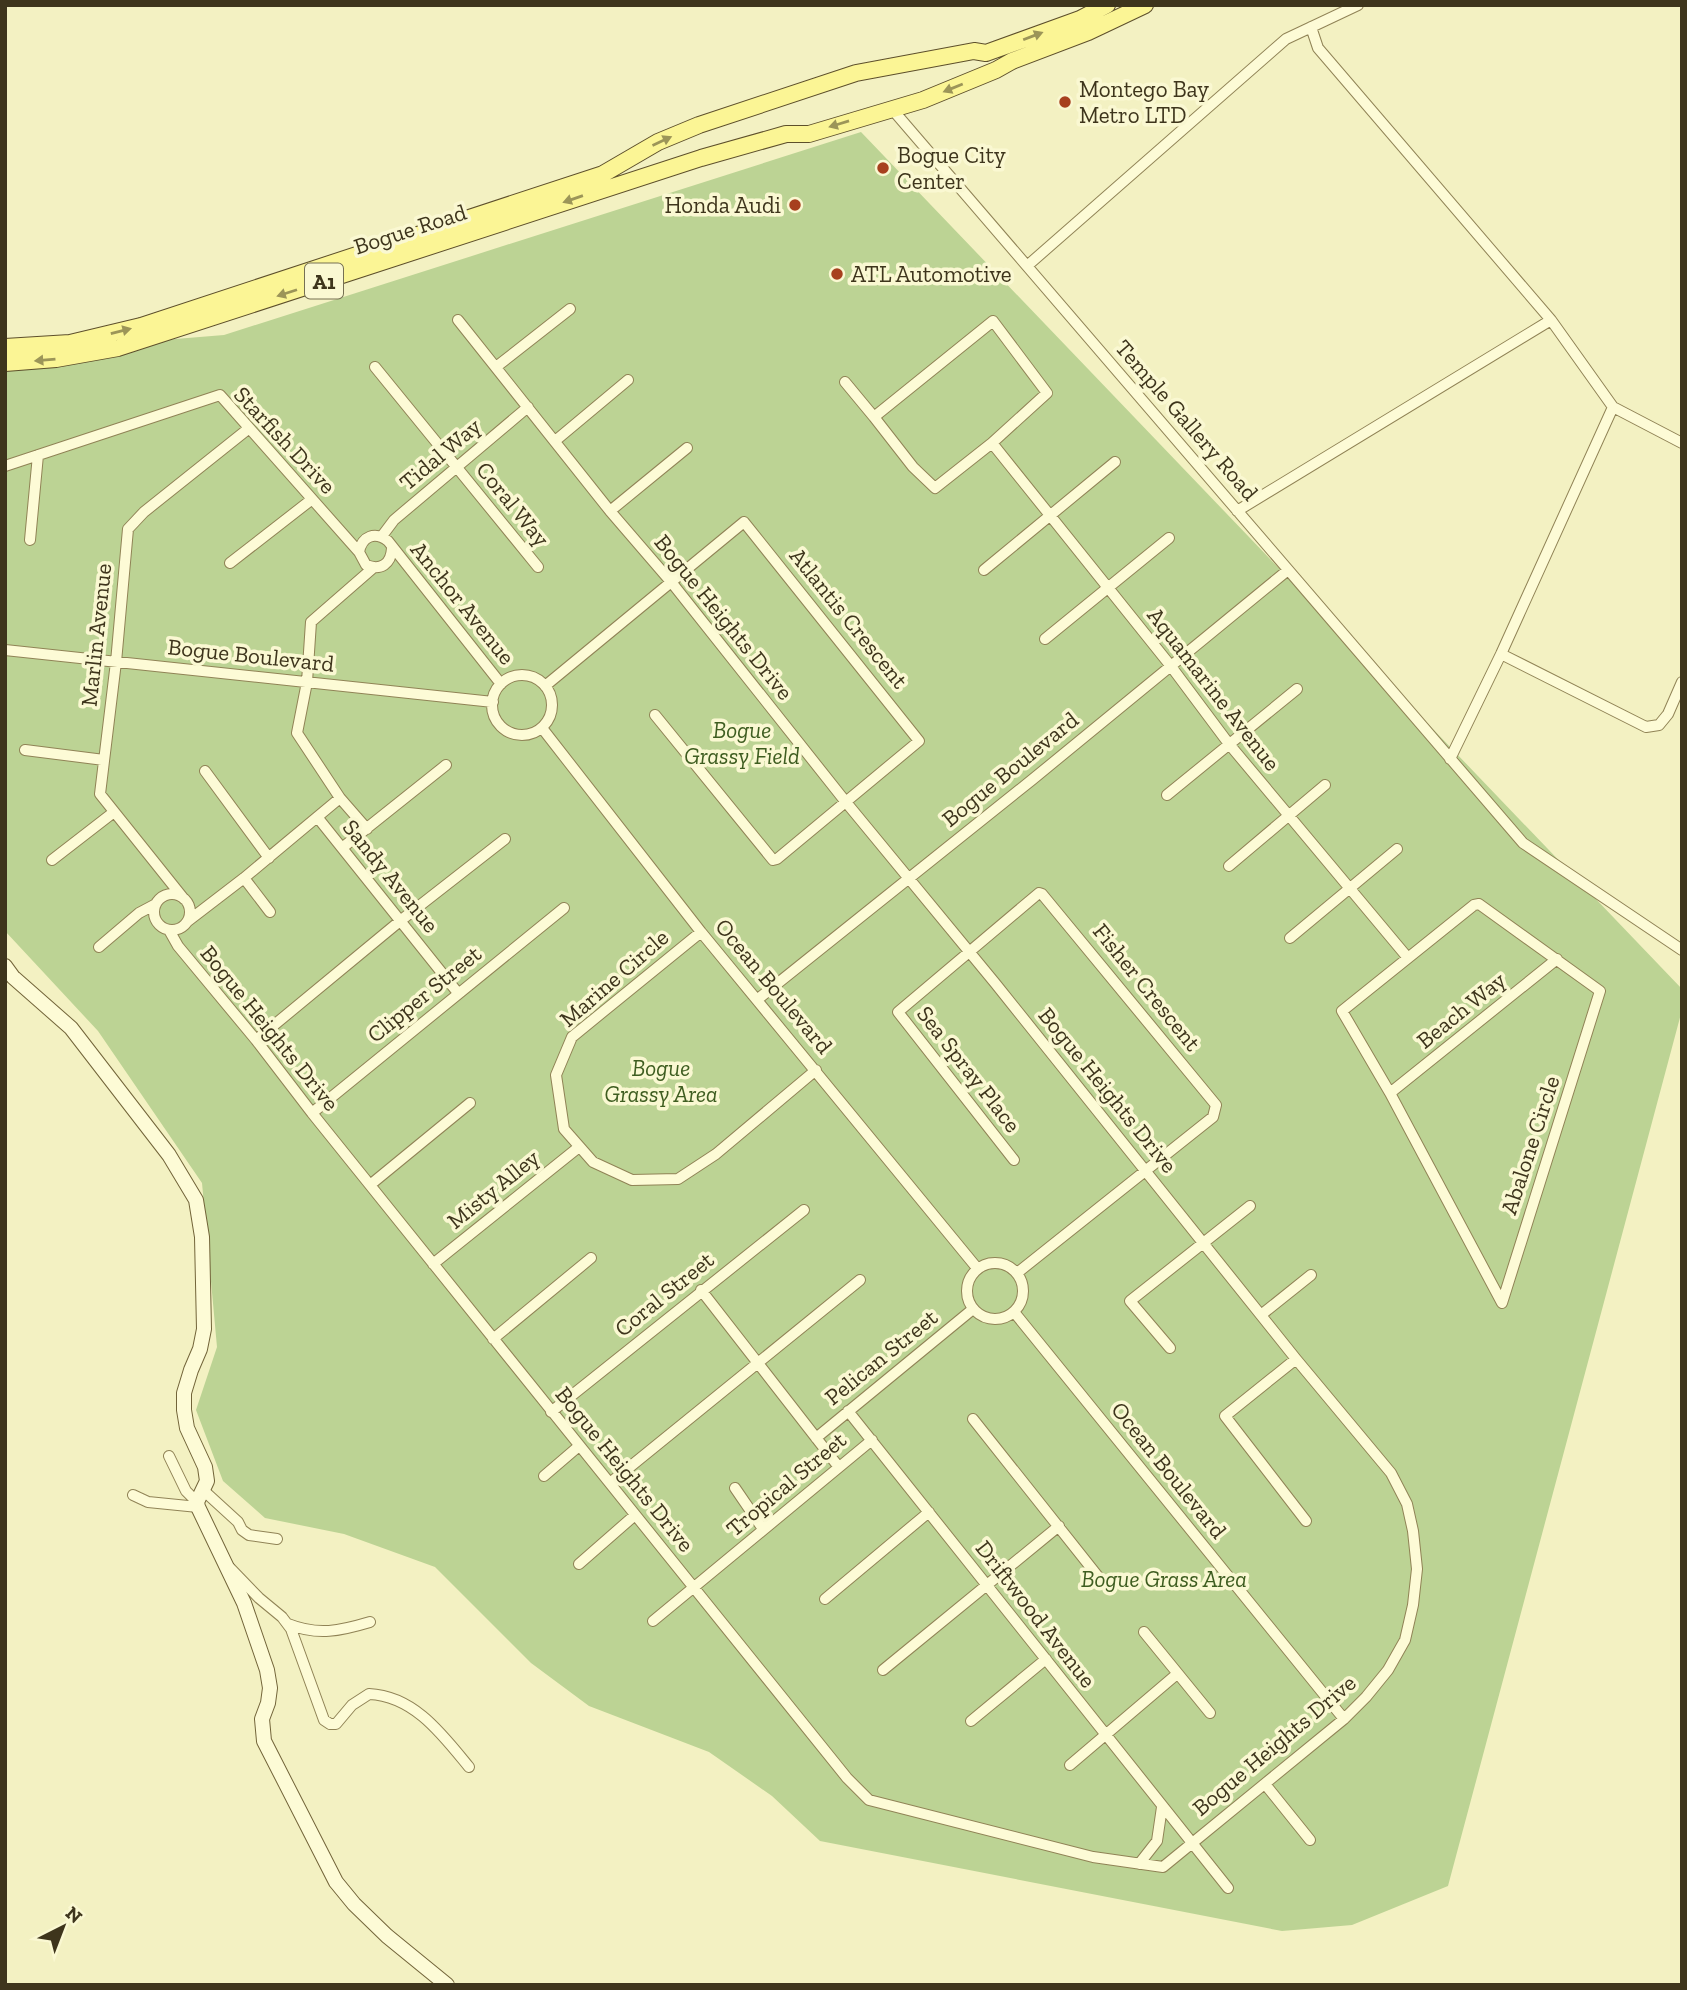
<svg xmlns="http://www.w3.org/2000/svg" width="1687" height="1990" font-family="'Zilla Slab',serif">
<rect width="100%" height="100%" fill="#f3f1c2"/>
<path fill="#bcd394" d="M861,132L1682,989V1010L1448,1886L1352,1925L1282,1931L820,1841L772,1796L709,1752L589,1706L531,1663L435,1567L344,1534L265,1518L223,1481L196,1410L217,1347L202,1183L98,1031L5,931V353L224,335Z"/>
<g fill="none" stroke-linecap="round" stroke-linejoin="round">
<g stroke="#908356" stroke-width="12">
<path id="street" d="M1311,27L1318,48L1551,320L1613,407L1682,443
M892,109L1523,843L1682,950
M1027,266L1286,39L1358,5
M993,321L1047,393L992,443L935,488L913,467L874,417Z
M375,367L538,567
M496,367L570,309
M845,382L874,417
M555,441L628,380
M992,443L1170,665L1229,744L1408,958
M5,466L220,395L359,552
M610,511L687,448
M1237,511L1551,320
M382,536L394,520L528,407
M30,540L38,455
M392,548C391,564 381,571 366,565L359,552C362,536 375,531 388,541L501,684
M230,563L311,500
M984,570L1115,462
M1045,639L1169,538
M5,650L493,702
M1501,654L1646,727L1659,725L1668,714L1682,682
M492 705a30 30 0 1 1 60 0a30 30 0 1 1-60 0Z
M545,686L744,522L919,741L777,859L773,860L655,715
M542,728L701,932L977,1268
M25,750L104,760
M1450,759L1501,654L1613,407
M205,771L269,858
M1167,795L1297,689
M318,818L458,993
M367,829L340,798L297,733L307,682L311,622L373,568
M342,848L446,765
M52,860L114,812
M1229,866L1325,785
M244,878L270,912
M154 912a18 18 0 1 1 36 0a18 18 0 1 1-36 0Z
M184,899L100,794L116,662L128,529L144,512L248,429
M1479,904L1600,991L1502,1303L1390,1093L1342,1011L1474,905Z
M188,921L244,878L340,798
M169,930L178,946L256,1040L312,1113L847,1778L869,1800L1093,1857L1163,1867L1344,1719L1366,1697L1388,1670L1405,1640L1413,1605L1417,1569L1413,1531L1407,1504L1391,1473L1296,1359L995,983L845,801L672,583L610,511L458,320
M701,932L572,1037L556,1075L564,1129L593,1162L632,1180L678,1179L716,1154L816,1070
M1290,938L1397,849
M99,947L139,913L156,904
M758,999L1033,779L1288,570
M256,1040L400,921L505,839
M1390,1093L1557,959
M312,1113L564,908
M1014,1160L898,1012L1039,893L1042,894L1216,1105L1213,1117L1017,1273
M370,1185L470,1103
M967 1291a28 28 0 1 1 56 0a28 28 0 1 1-56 0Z
M433,1264L579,1147
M701,1290L838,1466
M1014,1312L1344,1719
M1261,1315L1311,1275
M493,1339L591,1258
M1170,1348L1130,1301L1250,1206
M1296,1359L1225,1416L1306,1521
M848,1411L1228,1888
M551,1412L804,1210
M973,1419L1104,1584
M816,1438L973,1309
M169,1456L186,1491L197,1502
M544,1476L579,1446
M610,1483L860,1280
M735,1488L763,1529
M203,1490L238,1522L242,1530L249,1535L277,1539
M133,1495L148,1502L198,1507
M579,1564L635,1515
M230,1568L259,1598L282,1617L291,1629L324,1720L330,1724H336L352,1705L369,1694C414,1696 442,1734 469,1767
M825,1599L929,1512
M653,1621L872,1440
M288,1624C318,1636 340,1631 370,1622
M1144,1632L1210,1713
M883,1670L1059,1526
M971,1721L1046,1659
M1070,1765L1177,1674
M1265,1784L1310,1840
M1139,1864L1157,1841L1162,1807"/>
</g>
<g stroke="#726439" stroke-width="16">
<path id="secondary" d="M5,966L13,977L71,1028L169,1155L196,1200L202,1237L204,1329L200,1349L191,1370L184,1393V1410L187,1428L205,1467L207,1481L197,1502L198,1507L244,1603L267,1670L270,1688L268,1703L262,1719L264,1741L336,1882L354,1904L387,1936L447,1985"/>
</g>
<g stroke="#5d4f2b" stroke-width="18">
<path id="primary" d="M5,347L70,343L141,326L603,174L658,142L699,125L856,73L974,51L986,53L1080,19L1107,5
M5,363L56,359L118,348L701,158L786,134H809L923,100L996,70L1012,61L1088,32L1145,5"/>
</g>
<use href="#street" stroke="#fdfbd6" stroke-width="10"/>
<use href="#secondary" stroke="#fdfbd6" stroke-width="14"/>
<use href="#primary" stroke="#fbf595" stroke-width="16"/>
</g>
<defs><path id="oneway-solid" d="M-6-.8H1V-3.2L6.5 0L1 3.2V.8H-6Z" transform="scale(1.75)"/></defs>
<g fill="#9c9558">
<use href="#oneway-solid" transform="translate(1033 36) rotate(-21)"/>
<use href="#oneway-solid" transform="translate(953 88) rotate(158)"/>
<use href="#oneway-solid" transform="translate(839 124) rotate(163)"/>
<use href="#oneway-solid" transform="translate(662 141) rotate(-25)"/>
<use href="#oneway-solid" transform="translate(573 199) rotate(161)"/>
<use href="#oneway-solid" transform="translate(287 293) rotate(162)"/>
<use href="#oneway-solid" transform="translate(121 331) rotate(-14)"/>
<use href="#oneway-solid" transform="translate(45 360) rotate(175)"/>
</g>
<g fill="#a7401e" stroke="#faf8d2" stroke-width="2.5">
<circle cx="1065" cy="102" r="7"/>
<circle cx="883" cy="168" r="7"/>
<circle cx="795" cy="205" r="7"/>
<circle cx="837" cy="274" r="7"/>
</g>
<g text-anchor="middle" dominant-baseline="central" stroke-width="7" stroke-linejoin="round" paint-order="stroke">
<rect fill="#faf8d2" stroke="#767053" stroke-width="2" x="305" y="263.5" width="38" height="35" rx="5"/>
<g font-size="21" font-weight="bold" fill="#3e351c">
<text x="324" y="281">A1</text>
</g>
<g font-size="23" fill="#3e351c" stroke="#faf8d2" text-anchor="start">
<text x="1079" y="89">Montego Bay<tspan x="1079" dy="26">Metro LTD</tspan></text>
<text x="897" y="155">Bogue City<tspan x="897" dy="26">Center</tspan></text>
<text x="781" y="205" text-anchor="end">Honda Audi</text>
<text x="851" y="274">ATL Automotive</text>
</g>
<g font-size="23" fill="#3e351c" stroke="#faf8d2">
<text transform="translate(410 229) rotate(-18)">Bogue Road</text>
<text transform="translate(1187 420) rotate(49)">Temple Gallery Road</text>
<text transform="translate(285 440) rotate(47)">Starfish Drive</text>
<text transform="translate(440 454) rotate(-40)">Tidal Way</text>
<text transform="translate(513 504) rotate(51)">Coral Way</text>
<text transform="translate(463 603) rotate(51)">Anchor Avenue</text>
<text transform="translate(724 617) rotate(51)">Bogue Heights Drive</text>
<text transform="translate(849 618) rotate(51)">Atlantis Crescent</text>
<text transform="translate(96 635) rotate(-84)">Marlin Avenue</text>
<text transform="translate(251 655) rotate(6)">Bogue Boulevard</text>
<text transform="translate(1214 689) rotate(52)">Aquamarine Avenue</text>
<text transform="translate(1010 769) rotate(-39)">Bogue Boulevard</text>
<text transform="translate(391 876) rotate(51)">Sandy Avenue</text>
<text transform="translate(614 978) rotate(-41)">Marine Circle</text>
<text transform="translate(774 986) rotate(50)">Ocean Boulevard</text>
<text transform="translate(1147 987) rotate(51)">Fisher Crescent</text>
<text transform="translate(424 994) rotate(-39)">Clipper Street</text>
<text transform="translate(1461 1010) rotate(-39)">Beach Way</text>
<text transform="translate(270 1028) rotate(51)">Bogue Heights Drive</text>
<text transform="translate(969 1069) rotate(52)">Sea Spray Place</text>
<text transform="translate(1108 1090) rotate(51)">Bogue Heights Drive</text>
<text transform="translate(1530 1145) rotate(-72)">Abalone Circle</text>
<text transform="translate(493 1189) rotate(-39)">Misty Alley</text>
<text transform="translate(664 1294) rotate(-39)">Coral Street</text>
<text transform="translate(881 1357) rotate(-39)">Pelican Street</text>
<text transform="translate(625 1469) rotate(51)">Bogue Heights Drive</text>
<text transform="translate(1169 1470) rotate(51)">Ocean Boulevard</text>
<text transform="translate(786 1484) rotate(-40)">Tropical Street</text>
<text transform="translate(1036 1614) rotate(52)">Driftwood Avenue</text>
<text transform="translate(1274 1745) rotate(-40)">Bogue Heights Drive</text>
</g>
<g font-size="23" font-style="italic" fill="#3e5d20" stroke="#faf8d2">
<text x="742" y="730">Bogue<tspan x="742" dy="26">Grassy Field</tspan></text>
<text x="661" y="1068">Bogue<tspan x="661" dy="26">Grassy Area</tspan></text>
<text x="1164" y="1579">Bogue Grass Area</text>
</g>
</g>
<rect width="1687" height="1990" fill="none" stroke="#3e351c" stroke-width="14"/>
<g transform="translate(63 1927) rotate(42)" stroke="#faf8d2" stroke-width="5" paint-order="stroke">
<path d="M0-5L12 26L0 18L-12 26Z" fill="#3e351c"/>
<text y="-10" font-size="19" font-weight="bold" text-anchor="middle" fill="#3e351c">N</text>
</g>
</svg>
